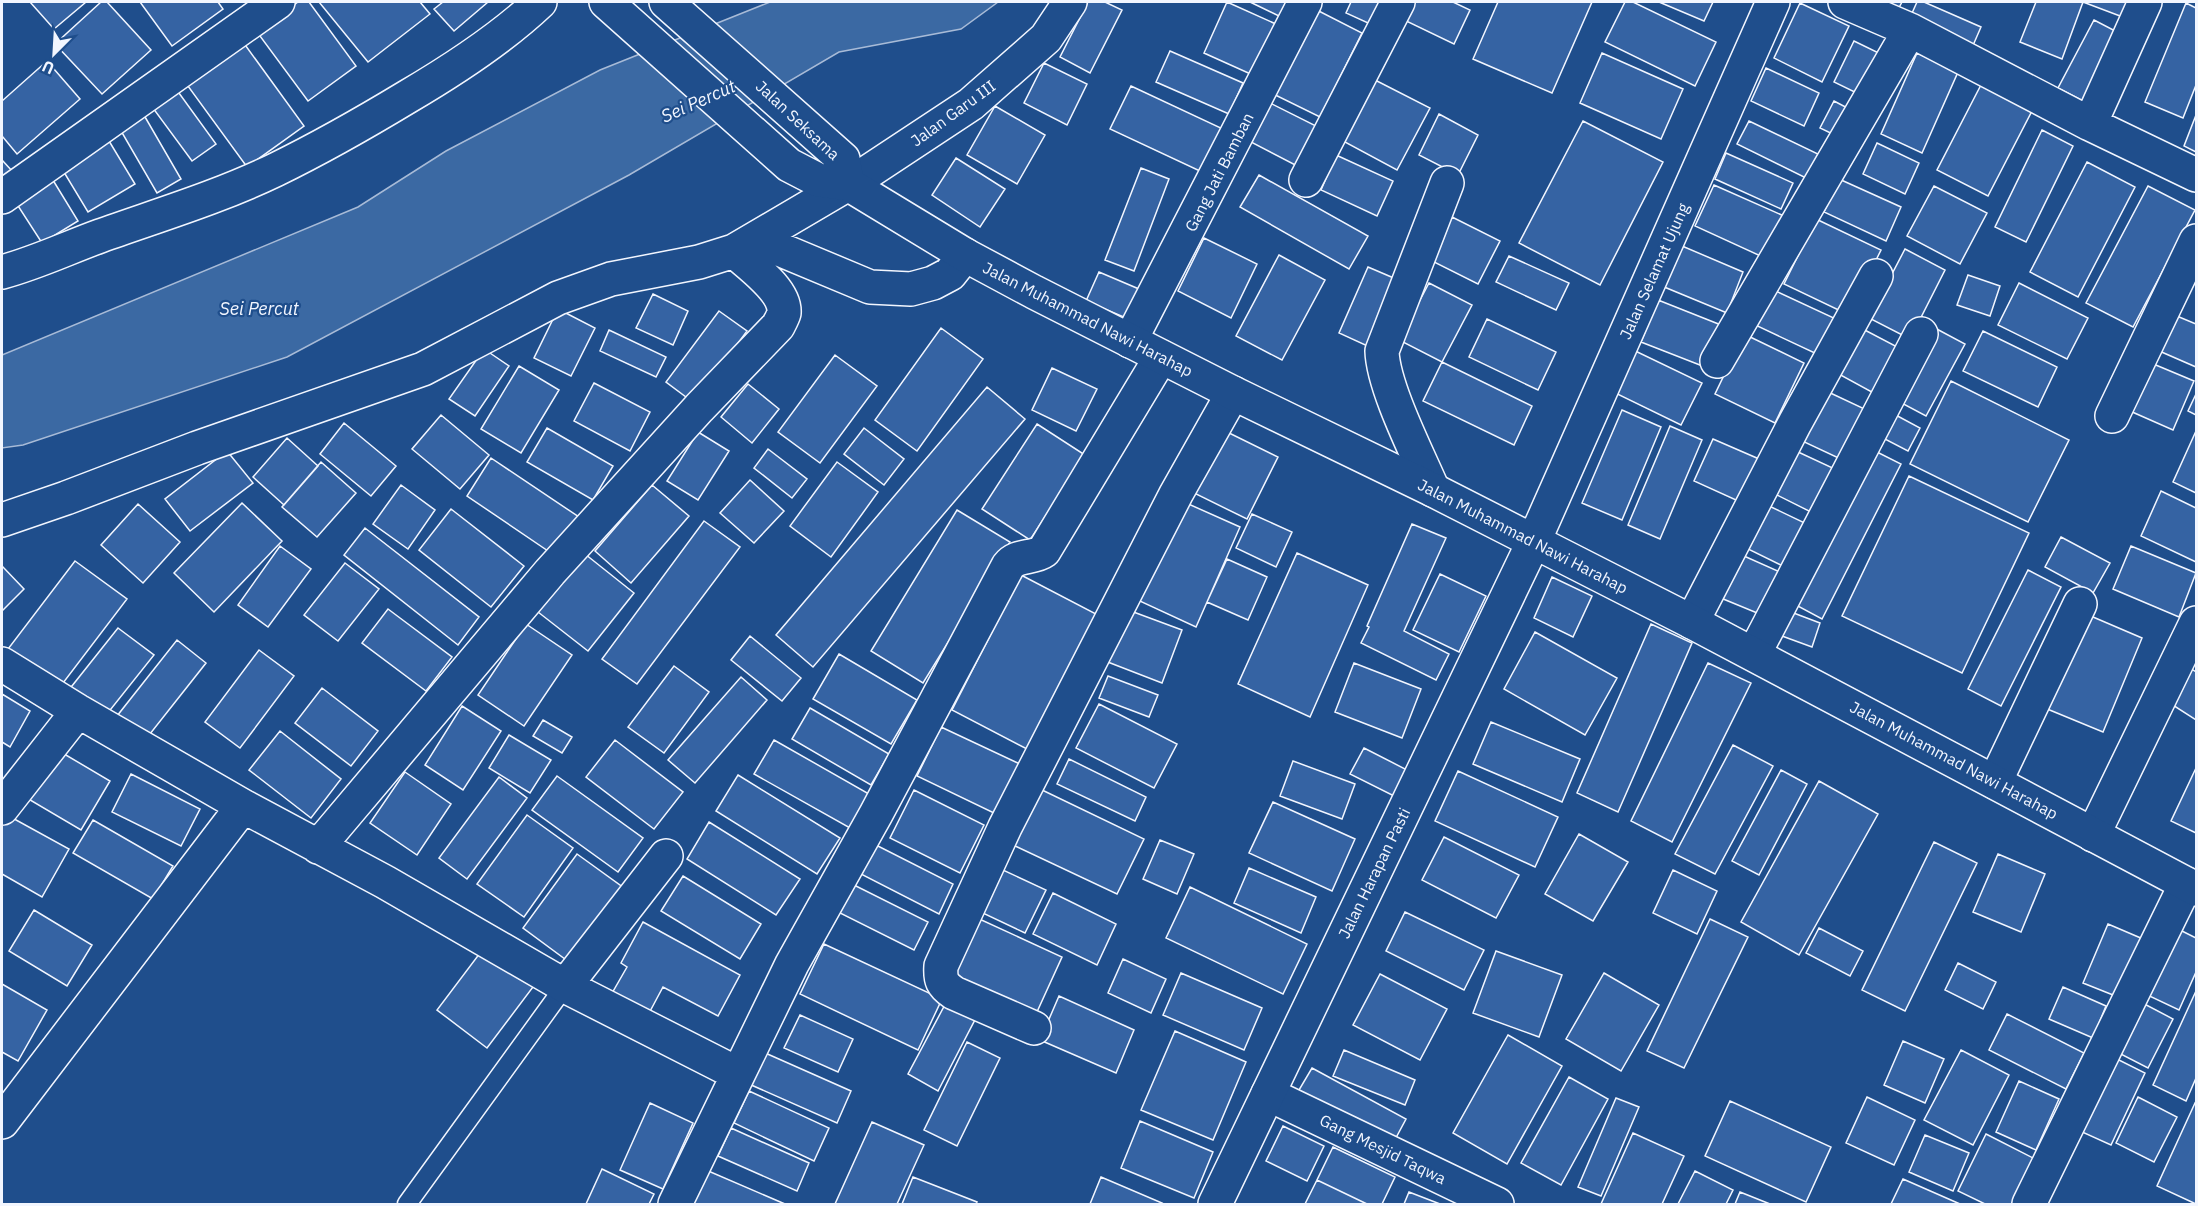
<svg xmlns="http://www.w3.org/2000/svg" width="2198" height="1206" font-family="'IBM Plex Sans',sans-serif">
<rect width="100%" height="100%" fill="#1f4e8c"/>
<path fill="#3b69a3" stroke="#a8bbd7" stroke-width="1.5" d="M770,2H998L961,29L839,52L629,175L287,357L23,445L2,448V355L358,207L446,151L600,70Z"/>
<path fill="#3563a3" stroke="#f2f6ff" stroke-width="1.5" d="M30,2H86L54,29Z
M101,2H107L151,50L102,94L55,44Z
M140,2H218L223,9L172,46Z
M298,2H309L356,66L308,101L257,32Z
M319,2H420L430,14L368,62Z
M443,2H488L454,31L434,9Z
M1088,2H1105L1122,10L1090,73L1060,57Z
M1227,2L1278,25L1255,76L1204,53Z
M1250,2H1291L1283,18Z
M1351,2H1391L1379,28L1346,13Z
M1411,2H1453L1470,10L1454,44L1402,19Z
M1498,2H1592L1552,93L1473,59Z
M1625,2H1633L1716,42L1695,86L1605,42Z
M1659,2H1713L1704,21Z
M1874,2H1902L1896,13Z
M1917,2H1924L1981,27L1971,50L1908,22Z
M2036,2H2135L2128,19L2083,2L2062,59L2020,42Z
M1800,3L1849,26L1822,82L1774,58Z
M2186,3L2196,8V85L2183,118L2145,102Z
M1307,5L1362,33L1320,117L1265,90Z
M2094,20L2123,35L2087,103L2058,88Z
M1854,41L1889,58L1869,99L1834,82Z
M243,42L304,126L247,167L185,82Z
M1170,51L1243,83L1229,114L1156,82Z
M1602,53L1683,89L1661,139L1580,103Z
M1917,53L1958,72L1922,153L1881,134Z
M47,61L80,99L17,154L2,136V101Z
M1044,63L1087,84L1067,125L1024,103Z
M1766,68L1819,93L1804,126L1751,101Z
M1375,80L1430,108L1397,170L1343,141Z
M1983,81L2034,107L1988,196L1937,170Z
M171,82L216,144L192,161L147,100Z
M1131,86L1223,129L1202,172L1110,129Z
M1834,101L1859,114L1845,140L1820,128Z
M1268,102L1322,129L1301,168L1249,141Z
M995,106L1045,135L1017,184L967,155Z
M141,110L181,179L157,193L117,124Z
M1439,114L1478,135L1458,175L1419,155Z
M2196,115V152L2184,146Z
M1583,121L1663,162L1600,285L1519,243Z
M1749,121L1818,154L1806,178L1737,144Z
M2042,130L2073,146L2026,242L1995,227Z
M103,131L135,184L88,212L56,159Z
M1877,143L1919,163L1905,194L1863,174Z
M1726,153L1793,183L1781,209L1715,179Z
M1336,155L1393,181L1377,216L1321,190Z
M956,158L1005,189L980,227L932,195Z
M2,160L13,172L2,182Z
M2087,162L2135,187L2078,297L2030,272Z
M1141,168L1169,179L1134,271L1105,260Z
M48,172L78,221L42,243L11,195Z
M1259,175L1368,236L1349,269L1240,207Z
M1839,179L1901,207L1886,241L1824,212Z
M1714,185L1784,216L1765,258L1695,226Z
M1934,186L1987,213L1960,264L1907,236Z
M2148,186L2195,210L2133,327L2086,303Z
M1452,217L1500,241L1478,284L1430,260Z
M1816,219L1881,250L1849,315L1784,284Z
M1204,238L1257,264L1231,318L1178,291Z
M1675,243L1743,272L1727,313L1657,284Z
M1905,249L1945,270L1910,339L1869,318Z
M1279,255L1325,280L1282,360L1236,336Z
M1509,256L1569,283L1556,310L1496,282Z
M1368,267L1403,282L1374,349L1339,333Z
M1099,272L1146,292L1133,321L1086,301Z
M1968,275L2000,286L1990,316L1957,305Z
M1429,283L1472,305L1442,362L1399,340Z
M2019,283L2088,318L2067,359L1998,325Z
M1767,287L1836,319L1819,355L1751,323Z
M653,294L688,311L673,345L636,328Z
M1658,300L1721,325L1705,367L1641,342Z
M558,309L595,328L571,376L534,358Z
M719,311L747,331L694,403L666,382Z
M2172,314L2196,324V367L2157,350Z
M1487,319L1556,352L1538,390L1469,357Z
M1859,327L1903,350L1879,396L1835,372Z
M1933,327L1965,344L1926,416L1894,399Z
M941,328L983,359L917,451L875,420Z
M609,330L666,357L656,377L600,351Z
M1983,331L2057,367L2038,407L1963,371Z
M1744,334L1804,363L1775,423L1715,394Z
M1627,347L1702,383L1681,425L1607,389Z
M484,349L509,366L475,416L449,399Z
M835,355L877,386L820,463L778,432Z
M1442,362L1532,406L1514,445L1423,401Z
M2151,363L2194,381L2173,430L2130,411Z
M519,366L559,390L521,453L481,429Z
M1052,368L1097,389L1076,431L1032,410Z
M1951,381L2069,440L2028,522L1910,464Z
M594,383L650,412L630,451L574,421Z
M748,384L779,409L752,443L721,417Z
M987,387L1025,419L813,667L776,635Z
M1824,390L1871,412L1847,462L1800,440Z
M2196,394V415L2188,411Z
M1622,410L1661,427L1622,520L1582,503Z
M1892,413L1920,428L1908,451L1879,436Z
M441,415L489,455L460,489L412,449Z
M344,423L396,466L371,496L320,454Z
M1037,424L1085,455L1030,540L982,509Z
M1670,426L1702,440L1660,539L1628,525Z
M547,428L613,466L593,500L527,462Z
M864,428L904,459L884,485L844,454Z
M1221,429L1278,457L1247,519L1190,491Z
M2196,431V493L2173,482Z
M698,432L729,451L698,500L667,481Z
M287,438L318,466L284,505L253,477Z
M1713,439L1766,462L1747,505L1694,481Z
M768,449L807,479L792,498L754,468Z
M1873,450L1901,464L1822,619L1794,604Z
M227,451L253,483L190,531L165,499Z
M1796,451L1837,470L1815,514L1775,494Z
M491,458L579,517L554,555L467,496Z
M321,462L356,493L317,537L282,507Z
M837,462L878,492L831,557L790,526Z
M1909,476L2029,533L1962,673L1842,616Z
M750,480L784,511L754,543L720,513Z
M401,485L435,510L408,549L373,524Z
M652,485L689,516L631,583L595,551Z
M2161,491L2196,508V562L2141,536Z
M1175,498L1240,527L1196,627L1131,597Z
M242,503L282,541L214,612L174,573Z
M138,504L180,542L143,583L101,545Z
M1767,505L1809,525L1787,568L1746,548Z
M451,509L524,566L491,607L419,550Z
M957,510L1010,542L923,683L871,651Z
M1252,514L1292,532L1276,567L1236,548Z
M704,521L740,547L637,684L602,659Z
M1412,524L1446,538L1404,631L1449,654L1436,680L1361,643L1369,627L1367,626Z
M365,528L479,617L458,645L344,555Z
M2061,537L2110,563L2093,593L2045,567Z
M280,546L311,569L268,627L238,605Z
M2131,546L2196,573L2179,617L2113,589Z
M1735,552L1780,572L1762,615L1716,596Z
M1297,553L1368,585L1310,717L1238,684Z
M585,554L634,593L588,651L538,612Z
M1227,559L1267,577L1248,620L1207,602Z
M75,561L127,599L60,687L8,649Z
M345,563L379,589L338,641L304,615Z
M2,566L24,589L2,611Z
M2028,570L2061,587L2001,706L1968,689Z
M1440,574L1486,596L1459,652L1413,630Z
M1021,575L1096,614L1027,749L952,710Z
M1552,577L1592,596L1573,637L1534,618Z
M1120,607L1182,630L1162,683L1100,659Z
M388,609L452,657L426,691L362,643Z
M2079,611L2142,638L2103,732L2040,706Z
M1791,612L1820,623L1812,647L1782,636Z
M526,624L572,655L524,726L478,695Z
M1651,624L1692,643L1618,812L1577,793Z
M118,628L154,655L103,719L68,691Z
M1535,632L1617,678L1585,735L1504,689Z
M750,636L801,678L782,701L731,660Z
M177,640L206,663L146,739L117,716Z
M259,650L294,676L240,748L205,722Z
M839,654L917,700L891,744L813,699Z
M1354,663L1421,689L1402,738L1335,712Z
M1708,663L1751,683L1672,842L1631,821Z
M674,666L709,692L664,753L628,727Z
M2190,668L2196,672V720L2168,702Z
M1108,676L1158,695L1149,717L1099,698Z
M741,677L767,700L695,783L668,760Z
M322,688L378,731L351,766L295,723Z
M2,694L30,711L10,747L2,742Z
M1099,704L1177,744L1154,788L1076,748Z
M462,706L501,731L463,790L425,765Z
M810,708L889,754L871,785L792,739Z
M543,720L572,737L562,753L533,736Z
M1491,722L1580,759L1562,802L1473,764Z
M941,727L1020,764L996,814L917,776Z
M280,731L341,779L311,818L249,770Z
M509,735L551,760L530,793L489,768Z
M615,740L683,792L654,829L586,777Z
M774,740L869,794L850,828L754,774Z
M1733,745L1773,766L1715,874L1675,854Z
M54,748L110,781L81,830L25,797Z
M1364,748L1409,771L1396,797L1350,774Z
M1069,759L1146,797L1135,821L1057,784Z
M1293,761L1355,784L1342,819L1280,796Z
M2196,768V833L2171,821Z
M1781,770L1807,784L1759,875L1732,861Z
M1458,771L1558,817L1535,867L1435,821Z
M405,772L451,804L417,855L370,823Z
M131,774L200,809L181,846L112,812Z
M738,775L840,838L817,874L716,811Z
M557,776L643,838L618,872L532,810Z
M499,777L527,798L467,879L439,858Z
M1819,781L1878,814L1799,955L1741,922Z
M1040,789L1144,839L1117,894L1013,845Z
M914,790L984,825L960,873L890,838Z
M1273,802L1355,839L1332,891L1249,853Z
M7,815L69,849L42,897L2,874V825Z
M527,815L573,848L524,917L477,884Z
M93,820L173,866L153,899L73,853Z
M709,822L800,879L776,915L687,859Z
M1579,834L1628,862L1593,921L1545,894Z
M1444,837L1519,875L1496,918L1422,880Z
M1160,840L1194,854L1177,894L1143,879Z
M1934,842L1977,863L1905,1011L1862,990Z
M872,843L953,884L939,914L857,872Z
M577,854L624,888L569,962L523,928Z
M1998,854L2045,874L2021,932L1973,912Z
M990,864L1046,890L1025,933L970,907Z
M1249,868L1316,897L1301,933L1234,903Z
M1673,870L1717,891L1697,934L1653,913Z
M683,876L761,924L740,959L661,911Z
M844,880L928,922L914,950L830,908Z
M1190,887L1307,944L1283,994L1166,938Z
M1053,893L1116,924L1097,965L1033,934Z
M34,910L92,945L67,986L9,951Z
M1405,912L1484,950L1464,990L1386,951Z
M975,917L1062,957L1036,1014L949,974Z
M1710,919L1748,937L1684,1068L1647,1051Z
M643,922L740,975L718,1016L663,987L648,1015L611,995L627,967L621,963Z
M2108,924L2143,939L2118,997L2083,983Z
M2174,927L2196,938V972L2179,1010L2143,993Z
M1819,928L1863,951L1850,976L1806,953Z
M824,944L942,999L918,1050L800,994Z
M483,949L533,987L487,1048L437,1010Z
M1496,951L1562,975L1539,1037L1473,1013Z
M1123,959L1166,979L1151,1013L1108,993Z
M1958,963L1996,982L1983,1009L1945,990Z
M1181,973L1262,1008L1244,1050L1163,1015Z
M1604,973L1659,1005L1621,1071L1566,1039Z
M1380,974L1447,1009L1420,1060L1353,1025Z
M2,984L47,1010L18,1061L2,1052Z
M2063,987L2106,1006L2093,1038L2049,1019Z
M2196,991V1078L2186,1101L2153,1085Z
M1059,996L1134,1030L1116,1073L1040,1040Z
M2133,998L2173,1019L2148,1068L2107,1047Z
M948,999L978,1014L938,1091L908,1074Z
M2007,1014L2084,1053L2066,1089L1989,1050Z
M800,1015L853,1039L838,1072L784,1048Z
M1175,1031L1246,1062L1213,1140L1141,1110Z
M1508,1035L1562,1066L1507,1164L1453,1133Z
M1903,1041L1944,1059L1925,1103L1884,1085Z
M967,1042L1000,1058L957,1146L924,1130Z
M1344,1050L1415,1080L1405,1105L1333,1076Z
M1961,1050L2009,1075L1973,1145L1924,1120Z
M763,1052L851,1091L837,1123L749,1084Z
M2107,1054L2145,1073L2111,1145L2071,1127Z
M1312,1068L1406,1119L1391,1147L1296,1095Z
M1569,1077L1608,1099L1561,1185L1521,1163Z
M2019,1081L2059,1099L2036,1150L1996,1132Z
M749,1091L829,1128L814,1161L734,1123Z
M1867,1097L1915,1120L1894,1165L1846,1143Z
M2138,1097L2177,1117L2154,1162L2116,1143Z
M1616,1098L1639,1107L1601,1196L1578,1187Z
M1730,1101L1831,1147L1806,1202L1705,1156Z
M650,1103L693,1123L663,1189L620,1170Z
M2195,1103L2196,1104V1204L2157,1186Z
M1140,1121L1213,1152L1194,1198L1121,1168Z
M872,1122L924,1145L897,1204H835Z
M1283,1126L1324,1146L1307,1181L1266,1161Z
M731,1128L809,1163L797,1191L718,1156Z
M1633,1133L1684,1156L1662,1204H1601Z
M1986,1134L2035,1159L2012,1204H1985L1958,1191Z
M1925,1135L1969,1153L1953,1191L1909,1172Z
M1333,1147L1395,1177L1382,1204H1367L1317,1180Z
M602,1169L654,1194L649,1204H586Z
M706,1170L785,1204H691Z
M1695,1171L1733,1190L1726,1204H1678Z
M913,1177L977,1202L976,1204H902Z
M1101,1177L1162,1203L1161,1204H1090Z
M1903,1179L1960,1204H1891Z
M1317,1180L1367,1204H1305Z
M1409,1192L1440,1204H1404Z
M1740,1192L1770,1204H1735Z"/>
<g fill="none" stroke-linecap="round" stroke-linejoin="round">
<g stroke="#f2f6ff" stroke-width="21">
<path id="lane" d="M407,1204L565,986"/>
</g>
<g stroke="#f2f6ff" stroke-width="36">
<path id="street" d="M1845,2L1910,30L2090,124L2196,175
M2090,124L2145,2
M1306,180L1398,2
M2,197L278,2
M755,239L870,287L911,289L933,283L950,274L965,255
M2,272C36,263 67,248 100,236C159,215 219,197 275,170C320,148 364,123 407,97C453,70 501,39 540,2
M1130,341L1305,2
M1717,361L1910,30
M2112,416L2196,241
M1433,490C1418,455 1383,387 1382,351L1447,183
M2,520L66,498L197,448L423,369L558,298L611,279L699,262L734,251L865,174L971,104L1046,38L1070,2
M1692,622L1795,423L1876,276
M1754,654L1921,334
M2,664L78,711L243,806L385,882L565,986L738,1074
M1995,782L2080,604
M2,808L78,711
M2093,835L2196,623
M318,847L550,572L699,408L778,326C780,322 783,317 784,313C786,290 749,265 734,251
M565,986L666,856
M1034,1028L954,993C942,985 940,980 941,966L1005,827L1176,494L1233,393
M1268,1094L1497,1204
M2,1122L243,806
M675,1204L792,964L876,814L1008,566C1017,554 1033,559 1044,551L1161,357
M2029,1204L2186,884"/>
</g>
<g stroke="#f2f6ff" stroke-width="36">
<path id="secondary" d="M606,2L789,165L818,180L848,184L965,255L1034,292L1233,393L1433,490L1692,622L2196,889
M666,2L843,159L848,184
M1215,1204L1534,541L1773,2"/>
</g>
<use href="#lane" stroke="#1f4e8c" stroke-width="18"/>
<use href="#street" stroke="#1f4e8c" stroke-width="33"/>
<use href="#secondary" stroke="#1f4e8c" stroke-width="33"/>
</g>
<g text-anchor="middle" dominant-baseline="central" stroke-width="4.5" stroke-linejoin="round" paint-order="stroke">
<g font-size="16" fill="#f2f6ff" stroke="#1f4e8c">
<text transform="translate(953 113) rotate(-36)">Jalan Garu III</text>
<text transform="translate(798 120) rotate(43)">Jalan Seksama</text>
<text transform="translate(1219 172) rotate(-63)">Gang Jati Bamban</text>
<text transform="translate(1654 271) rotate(-66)">Jalan Selamat Ujung</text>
<text transform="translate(1088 319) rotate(27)">Jalan Muhammad Nawi Harahap</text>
<text transform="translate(1523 536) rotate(27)">Jalan Muhammad Nawi Harahap</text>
<text transform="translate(1954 760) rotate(28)">Jalan Muhammad Nawi Harahap</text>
<text transform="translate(1374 873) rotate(-64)">Jalan Harapan Pasti</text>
<text transform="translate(1383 1149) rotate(26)">Gang Mesjid Taqwa</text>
</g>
<g font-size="18" font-style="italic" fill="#f2f6ff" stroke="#1f4e8c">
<text transform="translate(698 101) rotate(-24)">Sei Percut</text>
<text x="259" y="308">Sei Percut</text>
</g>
</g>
<rect width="2198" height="1206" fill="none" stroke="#f2f6ff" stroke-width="6"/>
<g transform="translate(54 54) rotate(204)" stroke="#1f4e8c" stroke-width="4.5" paint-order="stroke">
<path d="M0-4.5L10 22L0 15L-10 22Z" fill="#f2f6ff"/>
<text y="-9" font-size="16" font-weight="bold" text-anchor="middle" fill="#f2f6ff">U</text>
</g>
</svg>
